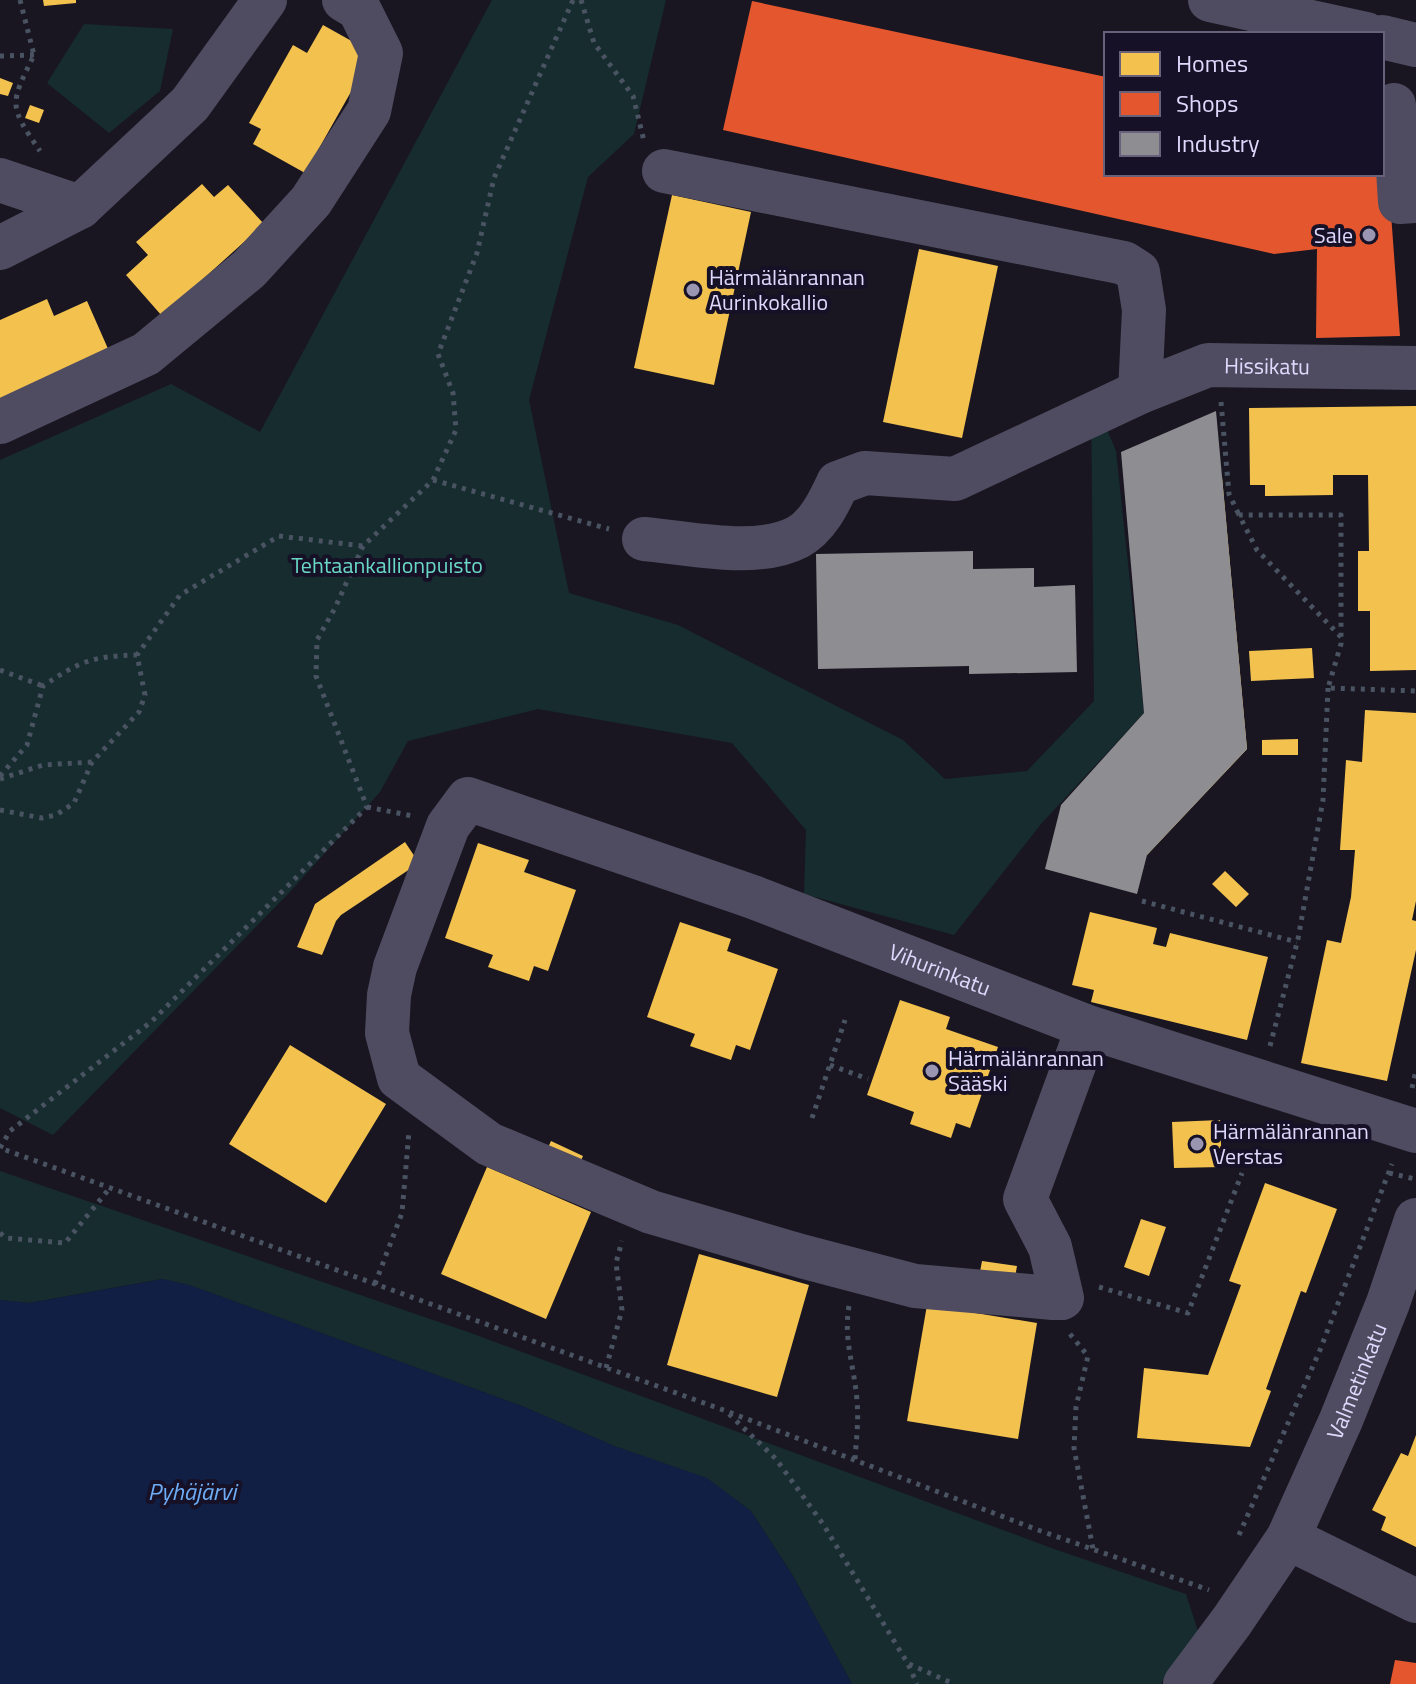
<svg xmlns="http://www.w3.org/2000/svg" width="1416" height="1684" font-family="'Titillium Web',sans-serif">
<rect width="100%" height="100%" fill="#191621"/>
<path fill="#162c2e" d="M492,0H666L634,134L588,177L529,400L569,593L678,625L903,740L945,779L1027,771L1094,701L1091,391L1116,451L1144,713L1041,824L954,935L804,894L806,830L732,743L538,709L408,741L380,792L288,894L53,1135L0,1108V460L171,384L260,432Z
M84,24L173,29L160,91L109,133L47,83Z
M0,1171L468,1332L1057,1550L1186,1594L1198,1631L1161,1684H852L793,1576L751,1511L706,1478L614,1446L522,1406L189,1285L162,1279L29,1303L0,1300Z"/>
<path fill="#111f44" d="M163,1279L189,1285L522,1406L614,1446L707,1478L751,1511L793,1576L852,1684H0V1300L29,1303Z"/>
<path fill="#f2c14e" d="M43,0H76V3L44,6Z
M323,25L373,53L305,173L253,144L261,129L249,123L293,45L307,53Z
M0,78L13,83L8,96L0,94Z
M30,105L44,110L39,123L25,118Z
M202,184L214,197L228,185L264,224L162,316L126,275L148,255L136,242Z
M672,195L751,212L714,385L634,368Z
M919,249L998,266L962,438L883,422Z
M47,299L54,316L87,301L109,351L0,399V320Z
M1416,406V670L1370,671V611H1358V551H1369L1368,475H1333V495L1265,496V485H1250L1249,408Z
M1222,477L1247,749L1147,855L1129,839L1222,741L1196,479Z
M1164,601L1173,707L1148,709L1139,604Z
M1312,648L1314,678L1251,681L1249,651Z
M1365,710L1416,713V901L1412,920L1416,921V950L1387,1081L1301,1063L1327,940L1341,943L1351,897L1355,850H1340L1346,760L1362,762Z
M1298,739V755H1262V740Z
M405,842L419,863L341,915L336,921L322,955L297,947L315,904Z
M478,843L529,860L524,872L576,890L548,971L534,966L529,981L488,967L493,955L445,938Z
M1225,871L1249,894L1236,907L1212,884Z
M1090,912L1157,928L1153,944L1166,947L1170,933L1268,957L1247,1040L1091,1002L1094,990L1072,985Z
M680,922L731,939L727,951L778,969L750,1050L736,1045L731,1060L690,1046L695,1034L647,1017Z
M900,1000L950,1017L946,1029L998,1047L970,1128L956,1123L951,1138L910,1124L914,1112L867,1095Z
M290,1045L386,1104L326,1203L229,1144Z
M1220,1120L1222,1167L1174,1168L1172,1122Z
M551,1141L583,1156L576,1171L544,1156Z
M487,1167L591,1212L546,1319L441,1274Z
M1265,1183L1337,1209L1306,1293L1301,1291L1266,1389L1271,1391L1250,1447L1137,1438L1144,1368L1208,1375L1241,1285L1229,1281Z
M1141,1219L1166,1227L1149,1276L1124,1267Z
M699,1254L809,1285L777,1397L667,1365Z
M982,1261L1017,1266L1014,1283L979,1277Z
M927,1305L1037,1323L1018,1439L907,1421Z
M1416,1435V1547L1381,1530L1386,1517L1372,1510L1401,1453L1408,1456Z"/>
<path fill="#e4572e" d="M752,1L1106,77V174H1376L1390,200L1400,336L1316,338L1317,249L1274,254L723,130Z
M1395,1660L1416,1663V1684H1390Z"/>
<path fill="#8d8d92" d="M1216,411L1247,749L1147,855L1137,894L1045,869L1061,805L1144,713L1121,452Z
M973,551V569L1034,568V587L1075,585L1077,672L969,674V666L818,669L816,554Z"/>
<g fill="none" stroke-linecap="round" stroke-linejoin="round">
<path stroke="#495362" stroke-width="5" stroke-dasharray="4 6" stroke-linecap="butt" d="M20,0L34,55C10,104 8,105 40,151
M573,0L494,178L477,253L438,354L453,393L456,430L433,480L363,546L335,608L317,640L316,676L367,807L151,1022L10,1131L0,1148L726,1411L1038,1530L1209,1590
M581,0L594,43L633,96L644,141
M0,56L34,55
M1221,402L1229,494L1239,515
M433,480L609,529
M1341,637L1257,550L1239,515H1341V644L1328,688L1416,691
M0,670L43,686
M0,776L27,745L43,686C80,661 93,656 137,655
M0,779L43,765L92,762
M367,807L413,816
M0,810L42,818L56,815L74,803L92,762L139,712L145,695L137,655L180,595L279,536L363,546
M1142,901L1297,942
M1270,1046L1298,939L1323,800L1328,688
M830,1065L868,1079
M1412,1088L1416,1070
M812,1118L845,1020
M1389,1173L1415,1179
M0,1233L6,1238L65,1243L109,1189
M375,1284L402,1213L409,1131
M1099,1287L1188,1313L1242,1173
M849,1306C843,1341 855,1368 857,1402C859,1421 856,1441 855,1460
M1070,1334L1088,1356L1076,1407L1074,1448L1093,1549
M606,1368L622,1310L616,1263L622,1241
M729,1414L776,1459L823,1524L908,1664L917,1684
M1239,1535L1320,1350L1392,1164
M909,1664L954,1684"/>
<g stroke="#4f4c61" stroke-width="44">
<path d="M1210,0L1366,34"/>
<path d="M1382,37L1416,45"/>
<path d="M1394,105L1400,202L1416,201"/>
<path d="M664,171L1124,263L1138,272L1144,310L1140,392"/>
<path d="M0,180L80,207"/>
<path d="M0,248L80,207L190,104L265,0"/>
<path d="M0,422L146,354L249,269L311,201L369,111L381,53L359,9L344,0"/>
<path id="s1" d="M644,539C690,543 756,559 798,537C818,526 829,502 838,483L865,473L955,479L1140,392L1208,365L1416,368"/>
<path id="s2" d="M1088,1027L1025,1199L1050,1247L1062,1298H1053L915,1286L801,1256L651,1212L489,1144L399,1078L387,1033L389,995L395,967L448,826L468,799L753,897L1088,1027L1416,1131"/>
<path d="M1288,1538L1416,1601"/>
<path id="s3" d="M1185,1684L1232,1621L1288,1538L1341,1420L1388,1303L1416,1220"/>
</g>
</g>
<g fill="#9a95b0" stroke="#161126" stroke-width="3">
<circle cx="1369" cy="235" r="8"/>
<circle cx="693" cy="290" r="8"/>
<circle cx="932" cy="1071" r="8"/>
<circle cx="1197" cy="1144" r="8"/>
</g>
<g text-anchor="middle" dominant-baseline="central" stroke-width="8" stroke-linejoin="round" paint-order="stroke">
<g font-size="22" fill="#e0d9fd" stroke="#161126" text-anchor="start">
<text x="1353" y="235" text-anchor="end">Sale</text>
<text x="709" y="277">Härmälänrannan<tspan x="709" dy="25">Aurinkokallio</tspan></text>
<text x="948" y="1058">Härmälänrannan<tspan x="948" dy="25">Sääski</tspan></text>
<text x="1213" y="1131">Härmälänrannan<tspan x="1213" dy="25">Verstas</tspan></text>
</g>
<g font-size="22" fill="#e0d9fd" stroke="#161126">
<text stroke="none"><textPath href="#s1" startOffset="680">Hissikatu</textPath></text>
<text stroke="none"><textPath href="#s2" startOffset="1798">Vihurinkatu</textPath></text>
<text stroke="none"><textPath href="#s3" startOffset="350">Valmetinkatu</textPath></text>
</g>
<g font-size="22" fill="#69d9c5" stroke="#161126">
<text x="387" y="565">Tehtaankallionpuisto</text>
</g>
<g font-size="24" font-style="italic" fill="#6eadf6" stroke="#161126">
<text x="192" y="1491">Pyhäjärvi</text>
</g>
</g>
<rect x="1104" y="32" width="280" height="144" fill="#161126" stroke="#67617c" stroke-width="2"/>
<rect x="1120" y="52" width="40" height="24" fill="#f2c14e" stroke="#67617c" stroke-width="2"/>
<text x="1176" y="72" font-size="24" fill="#e0d9fd">Homes</text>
<rect x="1120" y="92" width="40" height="24" fill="#e4572e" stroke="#67617c" stroke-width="2"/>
<text x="1176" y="112" font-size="24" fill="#e0d9fd">Shops</text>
<rect x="1120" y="132" width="40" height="24" fill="#8d8d92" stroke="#67617c" stroke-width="2"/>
<text x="1176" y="152" font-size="24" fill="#e0d9fd">Industry</text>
</svg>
